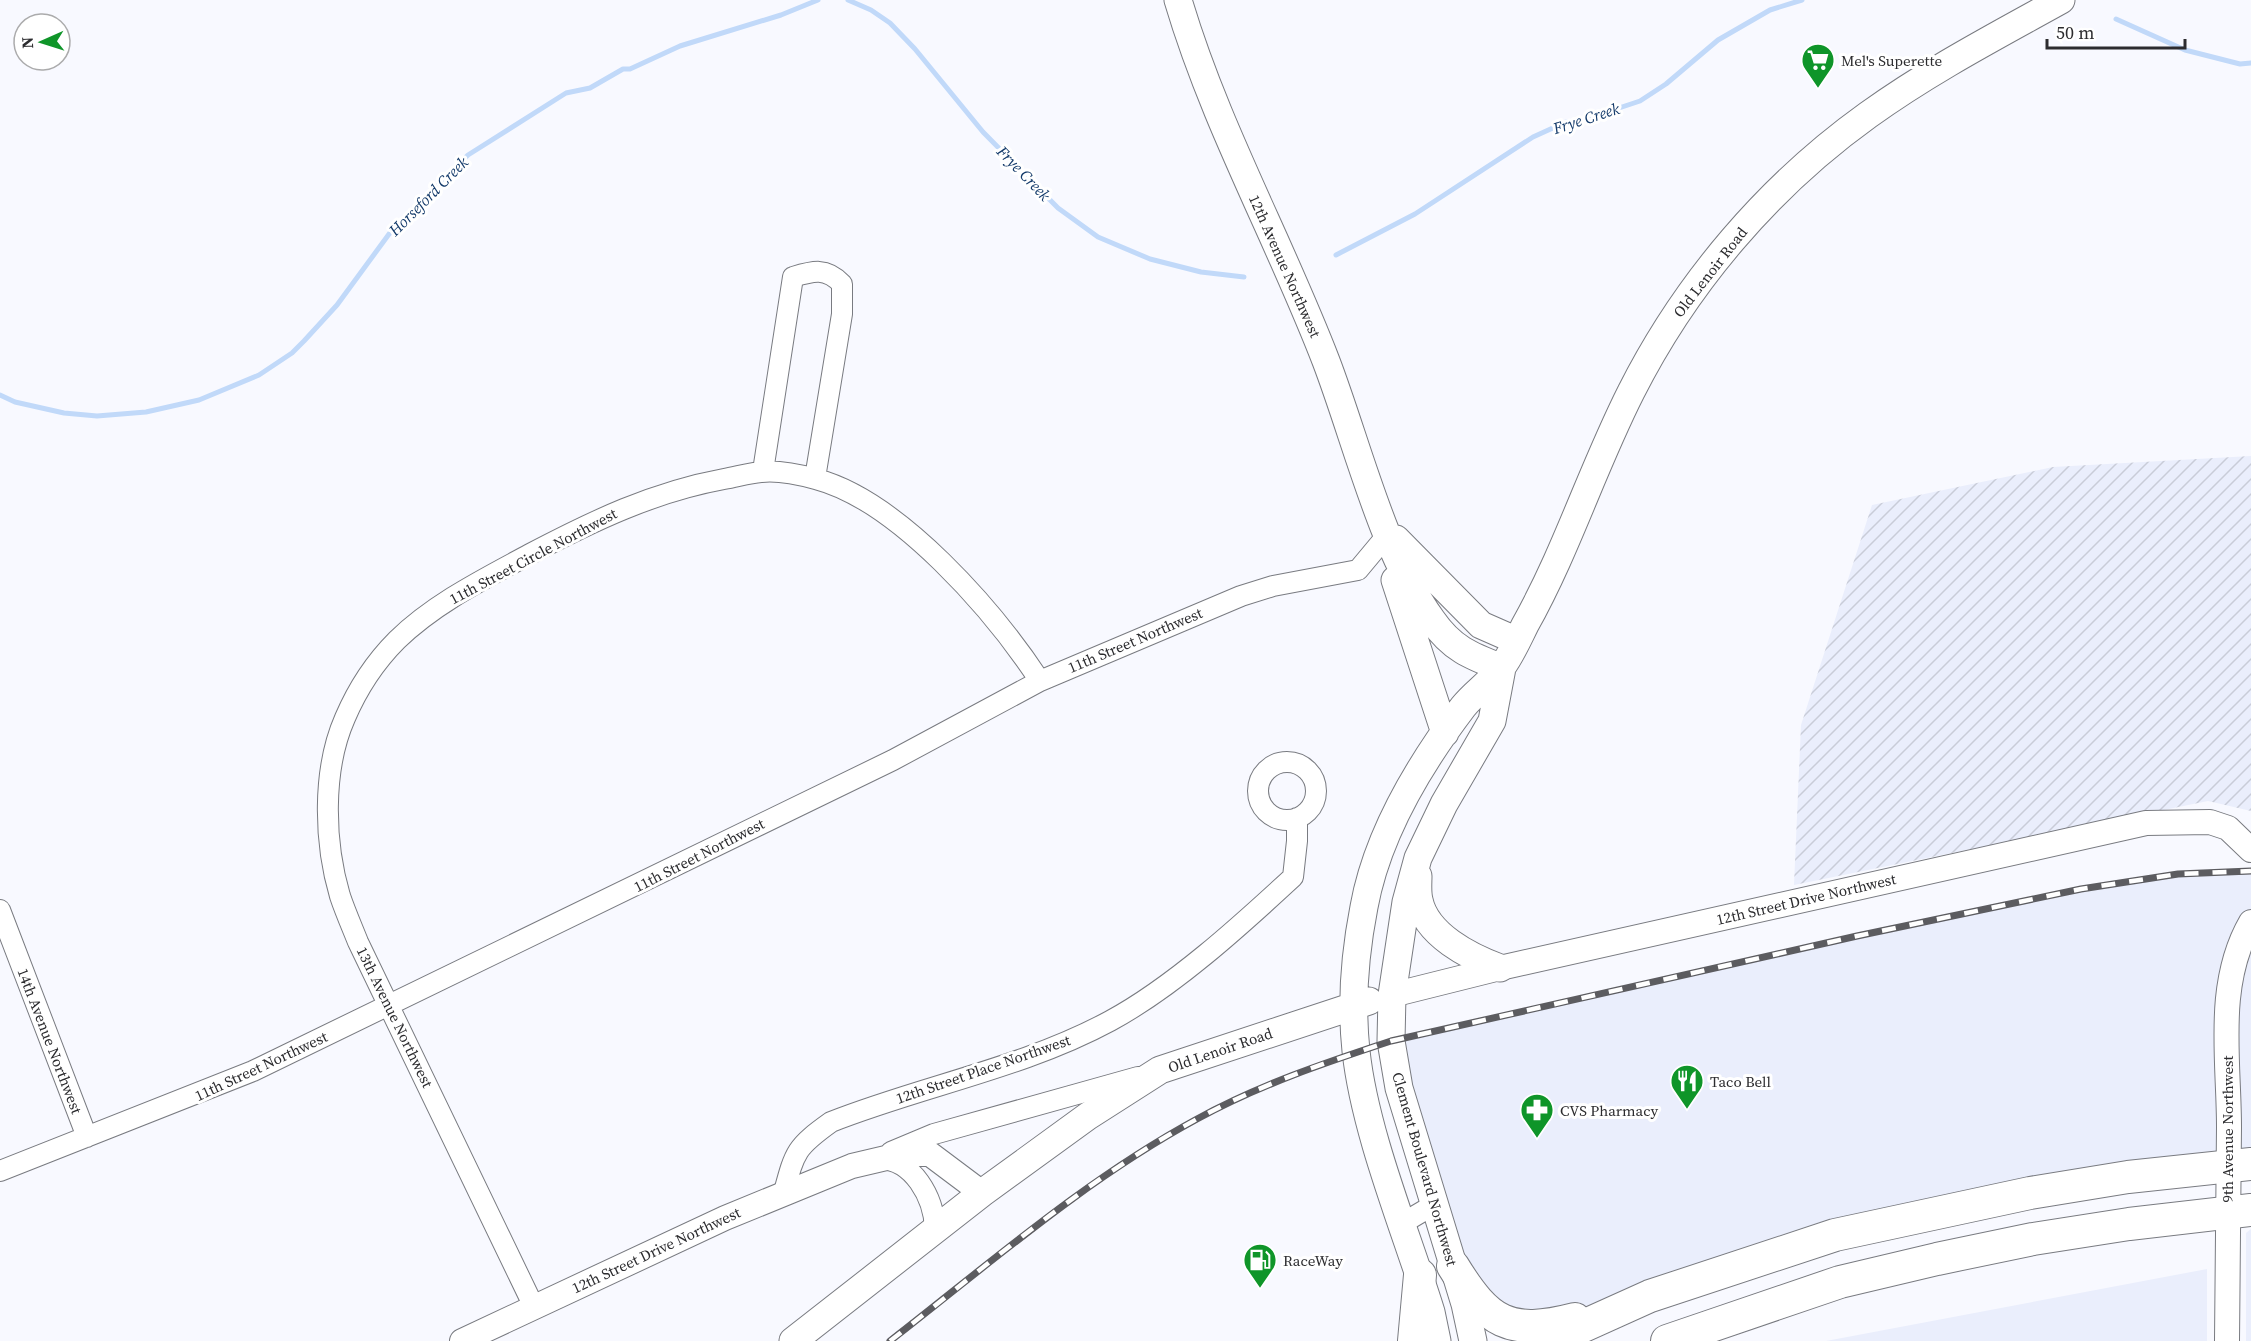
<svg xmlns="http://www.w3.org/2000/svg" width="2251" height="1341" font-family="'Source Serif 4',serif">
<defs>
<pattern id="industrial-furrows" width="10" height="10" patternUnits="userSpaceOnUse" patternTransform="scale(1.5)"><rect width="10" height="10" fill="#eaeefc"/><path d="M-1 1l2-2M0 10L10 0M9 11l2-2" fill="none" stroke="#c9ccd8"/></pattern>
</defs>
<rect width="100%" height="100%" fill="#f8f9ff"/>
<path fill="#eaeefc" d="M2251,871V1164L2030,1193L1549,1326L1473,1297L1391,1041L1857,936L2081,889L2178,874Z
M2251,1229V1341H2246V1233Z
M2207,1269V1341H1826Z"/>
<path fill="url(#industrial-furrows)" d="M2251,456V811L2208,801L1794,885L1801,725L1872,505L2053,467Z"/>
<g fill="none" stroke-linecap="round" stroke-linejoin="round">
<path stroke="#c1d9f9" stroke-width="5" d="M848,0L871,10L890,23L915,49L983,132L1058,208L1098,237L1150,259L1201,272L1244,277
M2116,19L2185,50L2240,64L2251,63
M1336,255L1415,214L1533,137L1566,122L1580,121L1640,101L1666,84L1718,40L1770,10L1802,0
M0,395L15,402L64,413L97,416L146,412L199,400L259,375L292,353L304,341L337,305L392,230L468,155L566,93L590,88L623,69H630L680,46L781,15L818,0"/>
<g stroke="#797b81" stroke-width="22">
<path id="minor" d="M763,471L793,277C813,271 826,267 842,284V314L815,478
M1258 791a29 29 0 1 1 58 0a29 29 0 1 1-58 0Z
M0,910L87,1137
M891,1152L934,1134L1138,1077
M878,1159C913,1158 934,1198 935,1229
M0,1171L253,1071L893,760L1040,681L1241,596L1273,586L1358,570L1388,534
M784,1192C795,1151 796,1147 831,1122C922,1086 1023,1068 1110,1021C1173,987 1240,926 1293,877L1297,841V818
M1403,1223L1435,1204
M534,1307L358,942C352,927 345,911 340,896C324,842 322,770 345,718C357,690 376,661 397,640C435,603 484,579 530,554C593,521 653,492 724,479C736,477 749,473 761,472C777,470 801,475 816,479C899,501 994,611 1040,681"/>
</g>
<g stroke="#797b81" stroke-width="26">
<path id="tertiary" d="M1392,995L1500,968L2146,823L2210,822L2228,828L2251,850
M462,1341L725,1218L852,1166L903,1154H930L982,1193
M2227,1341C2227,1270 2229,1199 2229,1127C2229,1059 2215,984 2251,922"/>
</g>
<g stroke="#797b81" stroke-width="29">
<path id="secondary" d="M1178,0C1215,125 1279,239 1326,361C1357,442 1382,551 1432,620C1452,649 1471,656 1502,668
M1396,539L1481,625L1506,636L1518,638
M1395,580L1445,733
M1418,876C1418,883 1417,892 1419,900C1426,935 1470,957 1500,968
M793,1341L982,1193L1088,1116L1160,1070L1369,1001
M1437,1341L1431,1312C1406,1231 1365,1134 1356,1051C1351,1004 1355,953 1364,907C1377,835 1419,765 1463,707C1474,693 1491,682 1502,667C1511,655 1518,639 1525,625C1567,550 1592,469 1631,392C1686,283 1769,186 1868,115C1929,71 1996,36 2061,0
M1473,1341L1465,1304L1399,1088L1391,1041L1392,995L1406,902L1418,858L1444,804L1492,721L1502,668"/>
</g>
<g stroke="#797b81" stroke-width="34">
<path id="trunk" d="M1453,1266C1488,1323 1509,1336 1575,1319
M1414,1341L1420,1275
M1550,1341L1650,1296L1835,1235L2030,1193L2128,1177L2251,1164
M1667,1341L1840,1282L1937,1259L2033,1239L2129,1224L2251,1210"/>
</g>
<use href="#minor" stroke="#fff" stroke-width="20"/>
<use href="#tertiary" stroke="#fff" stroke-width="24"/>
<use href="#secondary" stroke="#fff" stroke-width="27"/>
<use href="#trunk" stroke="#fff" stroke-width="32"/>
<g stroke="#5c5c60" stroke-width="7">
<path id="rail" d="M890,1341C989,1264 1086,1179 1197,1119C1259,1085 1324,1063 1391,1041L1857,936L2081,889L2178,874L2251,871"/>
</g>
<use href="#rail" stroke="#fff" stroke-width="4.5" stroke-dasharray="14" stroke-linecap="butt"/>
</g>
<defs>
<g id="supermarket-pin" transform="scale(1.725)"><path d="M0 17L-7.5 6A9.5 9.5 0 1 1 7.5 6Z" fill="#0f9529" stroke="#fff"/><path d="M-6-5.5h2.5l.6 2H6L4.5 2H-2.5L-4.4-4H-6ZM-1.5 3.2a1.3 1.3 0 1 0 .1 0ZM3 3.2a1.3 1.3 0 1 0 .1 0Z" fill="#fff"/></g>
<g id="restaurant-pin" transform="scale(1.725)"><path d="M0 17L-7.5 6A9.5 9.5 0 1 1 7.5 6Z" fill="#0f9529" stroke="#fff"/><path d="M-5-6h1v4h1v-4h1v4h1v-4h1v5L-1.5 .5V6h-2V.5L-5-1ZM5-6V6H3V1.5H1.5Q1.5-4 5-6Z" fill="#fff"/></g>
<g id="pharmacy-pin" transform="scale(1.725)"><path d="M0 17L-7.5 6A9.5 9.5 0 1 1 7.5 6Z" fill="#0f9529" stroke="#fff"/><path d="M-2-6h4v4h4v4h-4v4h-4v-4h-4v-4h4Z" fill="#fff"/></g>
<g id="fuel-pin" transform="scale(1.725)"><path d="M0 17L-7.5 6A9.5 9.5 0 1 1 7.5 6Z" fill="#0f9529" stroke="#fff"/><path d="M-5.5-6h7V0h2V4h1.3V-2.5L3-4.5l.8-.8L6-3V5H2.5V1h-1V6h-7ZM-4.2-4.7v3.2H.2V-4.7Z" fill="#fff"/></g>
</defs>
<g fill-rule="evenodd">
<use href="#supermarket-pin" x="1818" y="60"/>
<use href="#restaurant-pin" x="1687" y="1081"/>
<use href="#pharmacy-pin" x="1537" y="1110"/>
<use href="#fuel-pin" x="1260" y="1260"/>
</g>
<g text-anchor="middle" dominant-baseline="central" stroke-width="6" stroke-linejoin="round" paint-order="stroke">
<g font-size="15" fill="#2c2c2f" stroke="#fff" text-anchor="start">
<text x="1841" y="60">Mel's Superette</text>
<text x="1710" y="1081">Taco Bell</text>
<text x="1560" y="1110">CVS Pharmacy</text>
<text x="1283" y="1260">RaceWay</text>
</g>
<g font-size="15" fill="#2c2c2f" stroke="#fff">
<text transform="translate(1285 266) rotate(66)">12th Avenue Northwest</text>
<text transform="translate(1710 272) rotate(-52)">Old Lenoir Road</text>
<text transform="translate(533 556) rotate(-28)">11th Street Circle Northwest</text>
<text transform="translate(1135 640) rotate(-23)">11th Street Northwest</text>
<text transform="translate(699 855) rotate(-27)">11th Street Northwest</text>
<text transform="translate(1806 899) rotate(-13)">12th Street Drive Northwest</text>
<text transform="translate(395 1017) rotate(64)">13th Avenue Northwest</text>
<text transform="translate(50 1041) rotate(69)">14th Avenue Northwest</text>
<text transform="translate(1220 1050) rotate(-19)">Old Lenoir Road</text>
<text transform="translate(261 1066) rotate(-25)">11th Street Northwest</text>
<text transform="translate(983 1069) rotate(-19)">12th Street Place Northwest</text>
<text transform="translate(2227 1129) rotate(-90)">9th Avenue Northwest</text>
<text transform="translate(1425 1169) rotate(74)">Clement Boulevard Northwest</text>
<text transform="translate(656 1250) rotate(-25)">12th Street Drive Northwest</text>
</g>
<g font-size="16" font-style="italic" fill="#123969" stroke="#fff">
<text transform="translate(1586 118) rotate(-18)">Frye Creek</text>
<text transform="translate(1024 173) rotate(46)">Frye Creek</text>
<text transform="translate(428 196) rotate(-45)">Horseford Creek</text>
</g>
</g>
<g transform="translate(42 42) rotate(267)"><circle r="28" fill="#ffffff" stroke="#ababac" stroke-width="1.5"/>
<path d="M0-4.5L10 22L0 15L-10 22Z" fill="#0f9529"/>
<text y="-9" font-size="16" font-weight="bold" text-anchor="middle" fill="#2c2c2f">N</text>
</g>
<path d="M2047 39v9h138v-9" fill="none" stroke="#2c2c2f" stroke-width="3"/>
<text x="2056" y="39" font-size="18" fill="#2c2c2f" stroke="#ffffff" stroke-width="4.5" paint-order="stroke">50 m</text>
</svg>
